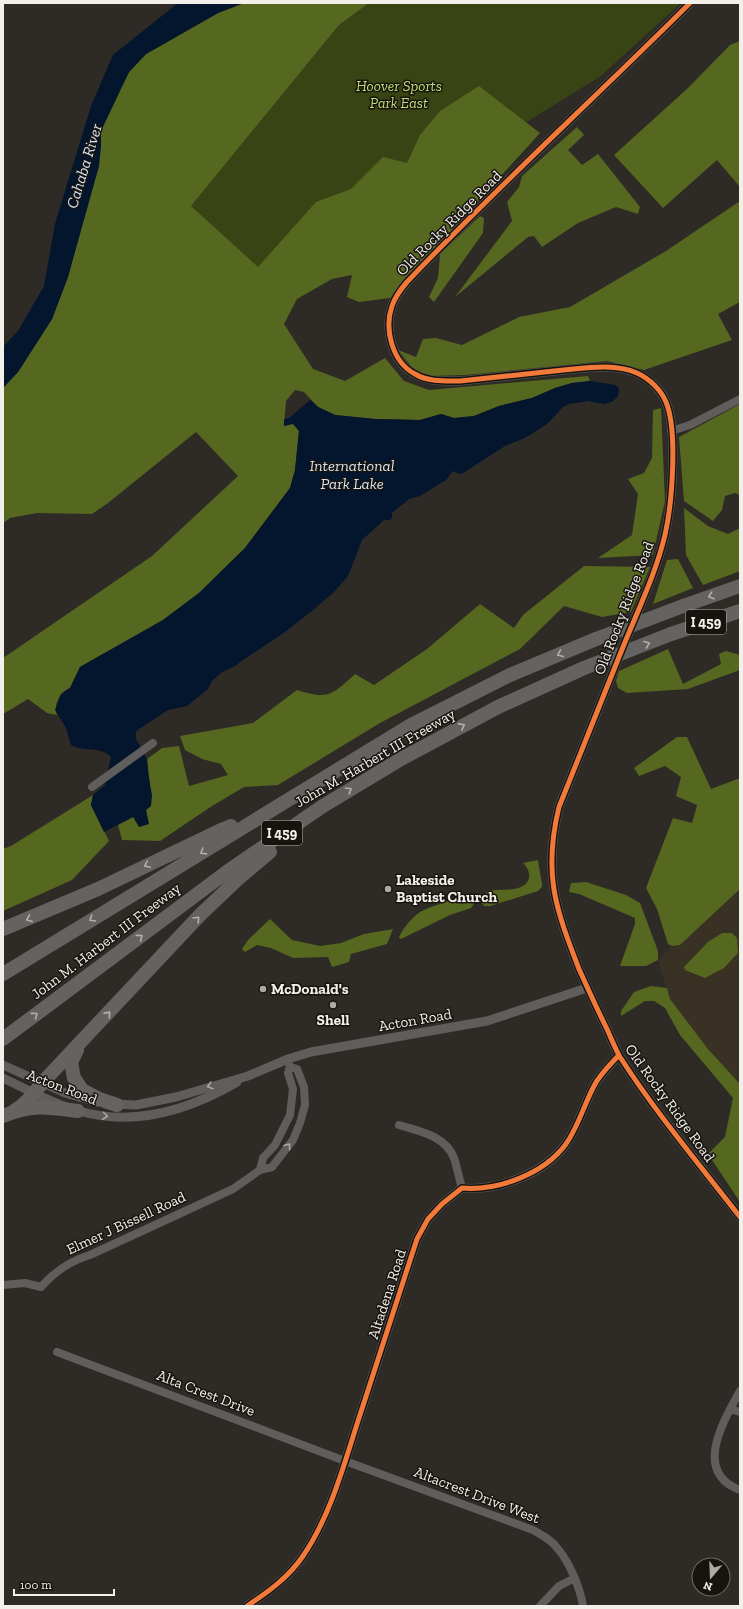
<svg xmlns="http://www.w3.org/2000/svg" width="743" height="1609" font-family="'Zilla Slab',serif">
<rect width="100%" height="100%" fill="#2e2a26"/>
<path fill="#393124" d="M740,889V1084L708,1049L670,999L658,961L672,946L680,945Z"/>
<path fill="#394415" d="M369,3H681L601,76L265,284L191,206L339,25Z"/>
<path fill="#56671f" d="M244,3H369L339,25L191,206L258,267L316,202L351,189L383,157L407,163L420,135L440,111L479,86L540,133L390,298L359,302L347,297L352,275L332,279L297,299L284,324L313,369L345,381L385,358L404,381L429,390L588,376L590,381L572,383L555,388L532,398L499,406L474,416L454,418L441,414L420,420L375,419L335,415L318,407L304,392L295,390L286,401L284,426L293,423L299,431L295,470L290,488L245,548L199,593L163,620L80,667L70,688C60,691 53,706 57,715L47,713L28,699L3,714V658L152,556L238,476L196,432L108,503L92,514L37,513L10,518L3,523V388L18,372L52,319L68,277L101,146V131L108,114L129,72L146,54L218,13Z
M740,41V187L717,160L663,208L614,155L688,88L730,45Z
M577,127L584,135L568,150L582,165L598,154L640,207L638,214L616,207L578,223L542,247L534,236L528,237L455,297L512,221L507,202L519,187L522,176Z
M740,201V302L718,314L732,340L644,370L607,361L466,375L429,376L415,371L398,350L416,357L423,339L436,338L462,345L519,317L570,307L666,251Z
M480,216L484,218L483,233L434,302L429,297L438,278L440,254Z
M740,404V495L735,493L725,496L722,510L713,521L684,501L679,437Z
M661,408L665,501L653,555L598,558L632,535L638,494L628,479L644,473L652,458L653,410Z
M684,508L708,526L728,534L740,528V571L703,585L686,555Z
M678,559L693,588L653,604L667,560Z
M584,566L650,567L631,612L602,617L564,606L520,649L380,723L278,785L244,787L212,806L160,841L122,840L118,825L146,810L150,784L147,759L162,748L179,746L189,786L228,775L221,764L202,759L185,750L180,736L253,723L297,690C329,700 332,695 355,674L374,685L427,649L480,604L514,628L523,615Z
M668,649L683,684L721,664L719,654L726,651L740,655V670L688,689L627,693L618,688L616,681L619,671Z
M677,737H687L711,789L740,778V889L680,945L672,946L668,944L657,909L646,888L673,818L692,823L697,805L676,796L681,777L665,766L639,776L634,768Z
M93,795L91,805L109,841L72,880L3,911V849L11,846Z
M538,860L542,884V887L538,891L490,906H484L482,903L487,891C498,888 525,894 529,878C530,872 527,867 523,863Z
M586,882L626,895L640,903L658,951V960L646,966H620L635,924V918L579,894L569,892L571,883Z
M470,894L474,895L475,902L471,908L450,915L401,939L399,938C401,930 414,915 422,911C436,904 454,900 470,894Z
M270,919L292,940L320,946L341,943L364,934L393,929L387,944L351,954L349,962L332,967L328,957L293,958L271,948L257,945L245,952L242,949L248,940Z
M722,933H732L737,938L738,953L724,968L705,978L685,970L684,967L708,942Z
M651,986L667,988L670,999L708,1049L740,1084V1202L708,1154L725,1137L733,1098L680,1035L665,1008L654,1001H645L621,1016V1011L634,992Z"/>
<path fill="#04152e" d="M178,3H244L218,13L146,54L129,72L101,131V146L99,166L68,277L52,319L18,372L3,388V347L18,331L44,286L55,224L91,106L113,55Z
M590,381L615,385L619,388L618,396L612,402L604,404L588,401L569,404L563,407L547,424L525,438L505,446L463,473L459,474L453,471L446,480L420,496L409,499L392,513V518L390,520H384L362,540L348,576L333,593L313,610L285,632L243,660L235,666L222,672L212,681L208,689L187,706L168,710L139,729L136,732V739L147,759L148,774L152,795L151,806L146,810L149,824L139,827L133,817L104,832L91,805L93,795L105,785L111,757C99,745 84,753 71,745L66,728L55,710L61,694L70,688L80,667L163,620L199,593L245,548L290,488L295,470L299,431L293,424L284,426V419L289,418L310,400L318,407L335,415L375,419L420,420L441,414L454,418L474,416L499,406L532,398L555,388L572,383Z"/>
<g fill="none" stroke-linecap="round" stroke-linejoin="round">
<path stroke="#605e5c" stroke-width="8" d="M671,431L690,425L740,399
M92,787L153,743
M399,1125C418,1131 445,1135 454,1158C457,1167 459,1178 462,1188
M260,1170L263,1158L275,1145L290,1115L293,1089L288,1073L290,1067L289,1064
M3,1285L25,1283L41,1287C55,1271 70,1261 90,1255L233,1189L260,1170L272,1167L293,1140L300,1123L305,1105L304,1087L297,1069L290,1067
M57,1352L345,1461L533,1530C542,1535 552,1540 558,1549C570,1563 580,1588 583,1606
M740,1391C724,1420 692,1472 740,1490
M730,1409L740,1412
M540,1606L559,1586L575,1578"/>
<path stroke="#605e5c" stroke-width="9" d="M690,3C596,97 498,186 407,282C401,289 395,297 392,306C384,329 392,362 415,374C428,382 445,381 460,381C491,378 523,374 554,371C581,369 612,362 637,373C650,379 661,390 666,402C678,431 672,504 665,535C656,573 638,610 623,647C602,700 580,754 559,807C543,873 555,907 579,969C588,989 597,1009 607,1029C611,1038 615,1048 620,1057C656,1113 699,1164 740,1217
M3,1065L65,1093L97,1102
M3,1078C28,1090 53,1104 79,1111C134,1127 189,1110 237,1082
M113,1104L136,1105L176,1097L248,1076L288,1059L311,1052L487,1021L587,988
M247,1606C268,1592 289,1577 303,1556C331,1515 344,1464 359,1418C378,1358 398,1299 417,1239L428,1219L442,1204L462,1188C498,1191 544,1174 566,1144C578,1127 584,1105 594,1086C600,1074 610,1065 619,1055"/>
<path stroke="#656361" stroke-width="14" d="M683,606L740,586
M671,634L740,611
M3,929L98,889L219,831L231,826
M3,974L411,725L510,675L596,639
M3,1039L228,871L323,806L401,759L498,707L584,668
M77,1050L71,1062L74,1078L82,1090L99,1099L117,1105
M14,1111C26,1104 33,1095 42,1083L200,915L239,878L270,852
M3,1116C33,1104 47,1107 78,1111"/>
<path stroke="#656361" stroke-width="14" d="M596,639L683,606
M584,668L671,634"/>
<g stroke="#171410" stroke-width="8">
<path id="cycleway" d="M690,3C596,97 498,186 407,282C401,289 395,297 392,306C384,329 392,362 415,374C428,382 445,381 460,381C491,378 523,374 554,371C581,369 612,362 637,373C650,379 661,390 666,402C678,431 672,504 665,535C656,573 638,610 623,647C602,700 580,754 559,807C543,873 555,907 579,969C588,989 597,1009 607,1029C611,1038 615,1048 620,1057C656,1113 699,1164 740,1217
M247,1606C268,1592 289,1577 303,1556C331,1515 344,1464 359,1418C378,1358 398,1299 417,1239L428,1219L442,1204L462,1188C498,1191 544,1174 566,1144C578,1127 584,1105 594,1086C600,1074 610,1065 619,1055"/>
</g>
<use href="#cycleway" stroke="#f17a3a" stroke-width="5"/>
</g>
<defs><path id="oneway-chevron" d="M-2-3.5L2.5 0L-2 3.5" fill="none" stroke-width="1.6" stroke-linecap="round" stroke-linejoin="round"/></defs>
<g stroke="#b3b0ac">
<use href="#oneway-chevron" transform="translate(711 596) rotate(161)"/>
<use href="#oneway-chevron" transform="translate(647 644) rotate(-21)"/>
<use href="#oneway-chevron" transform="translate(560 654) rotate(157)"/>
<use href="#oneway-chevron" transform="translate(462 726) rotate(-28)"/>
<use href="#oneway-chevron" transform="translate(349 790) rotate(-31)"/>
<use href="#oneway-chevron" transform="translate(203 852) rotate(148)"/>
<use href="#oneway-chevron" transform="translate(147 865) rotate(155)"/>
<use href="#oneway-chevron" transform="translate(29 919) rotate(157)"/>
<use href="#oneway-chevron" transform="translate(92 919) rotate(149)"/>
<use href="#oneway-chevron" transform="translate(197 919) rotate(-46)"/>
<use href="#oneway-chevron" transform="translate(140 937) rotate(-37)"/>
<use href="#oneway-chevron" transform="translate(108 1014) rotate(-48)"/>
<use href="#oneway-chevron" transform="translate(35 1015) rotate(-37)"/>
</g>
<g stroke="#aaa6a3">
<use href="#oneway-chevron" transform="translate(210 1086) rotate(163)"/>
<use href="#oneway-chevron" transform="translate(105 1116) rotate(7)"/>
<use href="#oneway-chevron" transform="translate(288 1146) rotate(-54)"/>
</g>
<g fill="#aeaaa5" stroke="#171410" stroke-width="1.5">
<circle cx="388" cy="889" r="4"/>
<circle cx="263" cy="989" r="4"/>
<circle cx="333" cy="1005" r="4"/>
</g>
<g text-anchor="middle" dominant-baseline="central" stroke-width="3" stroke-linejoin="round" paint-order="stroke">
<g fill="#171410" stroke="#b1ada9" stroke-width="1">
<rect x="686" y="610" width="40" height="24" rx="3"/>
<rect x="262" y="821" width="40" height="24" rx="3"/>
</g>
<g font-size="14" font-weight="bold" fill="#f3efea">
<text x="706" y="622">I 459</text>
<text x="282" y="833">I 459</text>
</g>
<g font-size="15" font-style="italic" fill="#c1de73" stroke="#171410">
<text x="399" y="86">Hoover Sports<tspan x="399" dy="17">Park East</tspan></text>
</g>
<g font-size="15" fill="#f3efea" stroke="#171410">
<text transform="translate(449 223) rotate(-45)">Old Rocky Ridge Road</text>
<text transform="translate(624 608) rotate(-69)">Old Rocky Ridge Road</text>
<text transform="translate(375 758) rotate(-30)">John M. Harbert III Freeway</text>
<text transform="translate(106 941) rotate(-37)">John M. Harbert III Freeway</text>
<text transform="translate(415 1020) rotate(-10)">Acton Road</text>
<text transform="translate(62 1087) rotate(21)">Acton Road</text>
<text transform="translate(670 1103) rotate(54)">Old Rocky Ridge Road</text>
<text transform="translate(126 1223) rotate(-25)">Elmer J Bissell Road</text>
<text transform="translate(387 1294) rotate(-72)">Altadena Road</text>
<text transform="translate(206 1393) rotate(21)">Alta Crest Drive</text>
<text transform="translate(477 1495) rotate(21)">Altacrest Drive West</text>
</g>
<g font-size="15" font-weight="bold" fill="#f3efea" stroke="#171410" text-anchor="start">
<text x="396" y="880">Lakeside<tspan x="396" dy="17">Baptist Church</tspan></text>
<text x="271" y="989">McDonald's</text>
<text x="333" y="1020" text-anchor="middle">Shell</text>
</g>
<g font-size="16" font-style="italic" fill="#d3e1f2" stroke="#171410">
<text transform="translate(84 166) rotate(-73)">Cahaba River</text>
<text x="352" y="465">International<tspan x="352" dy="18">Park Lake</tspan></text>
</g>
</g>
<rect width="743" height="1609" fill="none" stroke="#f3efea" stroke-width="8"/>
<g transform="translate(711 1577) rotate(199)"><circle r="19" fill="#171410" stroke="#6f6c67"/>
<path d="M0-3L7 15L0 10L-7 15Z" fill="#aeaaa5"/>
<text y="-6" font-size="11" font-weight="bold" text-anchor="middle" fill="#f3efea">N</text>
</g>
<path d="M14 1589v6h100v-6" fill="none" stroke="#f3efea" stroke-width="2"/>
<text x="20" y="1589" font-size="12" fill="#f3efea" stroke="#171410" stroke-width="3" paint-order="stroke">100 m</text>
</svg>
